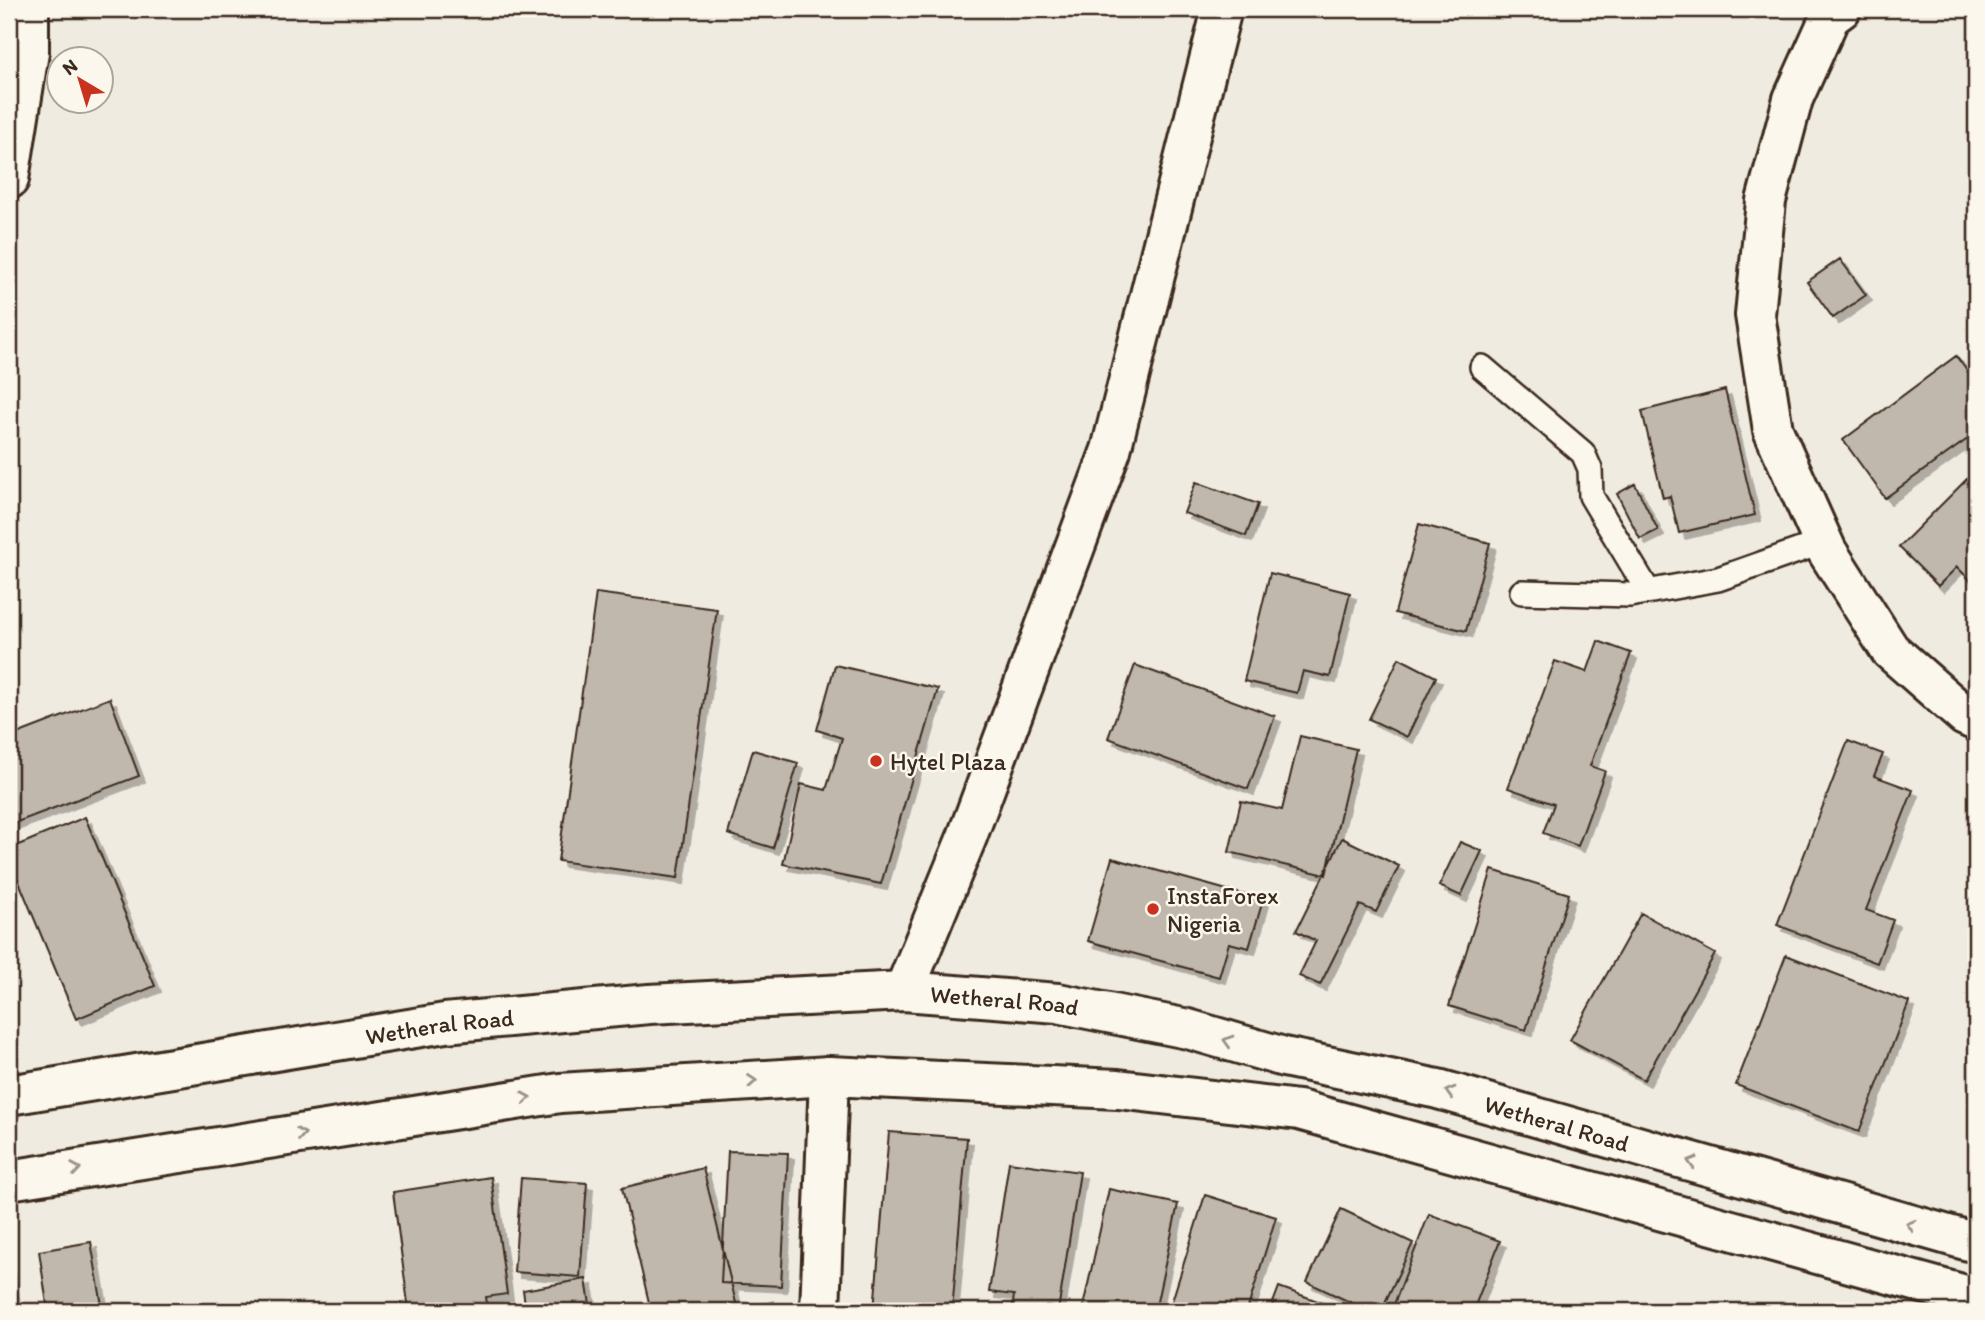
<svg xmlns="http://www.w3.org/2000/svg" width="1985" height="1320" font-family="Itim,sans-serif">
<defs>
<filter id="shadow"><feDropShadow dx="6" dy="6" stdDeviation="0" flood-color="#0004"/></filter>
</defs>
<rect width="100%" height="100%" fill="#f0ebe0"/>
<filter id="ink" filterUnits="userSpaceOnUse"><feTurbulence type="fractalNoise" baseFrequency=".0143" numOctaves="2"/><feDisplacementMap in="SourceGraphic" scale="14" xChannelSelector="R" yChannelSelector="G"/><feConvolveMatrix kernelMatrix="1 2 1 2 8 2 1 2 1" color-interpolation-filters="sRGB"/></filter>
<g filter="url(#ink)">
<path fill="#c0b8ad" stroke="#3b2a1e" stroke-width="2" filter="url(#shadow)" d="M1840,259L1866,295L1833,318L1807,282Z
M1956,356L1976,383V433L1885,498L1843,440Z
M1725,390L1755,515L1679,533L1670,496L1663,498L1642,411Z
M1976,470V586L1957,567L1938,586L1899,547Z
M1196,482L1258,504L1246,536L1184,513Z
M1635,484L1658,530L1640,539L1617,494Z
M1419,524L1490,543L1466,631L1395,613Z
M1270,573L1350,593L1330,677L1303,671L1297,693L1244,681Z
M596,593L717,609L678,878L558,861Z
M1598,641L1631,653L1590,766L1605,771L1578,846L1543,833L1554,804L1508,788L1555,661L1587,672Z
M1399,658L1436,677L1407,737L1369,719Z
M835,665L938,689L881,884L783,864L801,784L826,790L842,738L817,730Z
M1135,665L1275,716L1248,789L1108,738Z
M110,698L139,776L9,825V737Z
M1300,736L1356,749L1326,875L1229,852L1241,801L1282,810Z
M1848,741L1883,754L1874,776L1913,790L1866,910L1893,920L1877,963L1777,925Z
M753,750L798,763L773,848L728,834Z
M85,817L155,986L76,1019L9,858V849Z
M1342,838L1399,866L1376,912L1360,905L1320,985L1299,976L1316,941L1296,931Z
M1460,842L1482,851L1461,896L1439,886Z
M1112,858L1263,900L1249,948L1229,943L1219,977L1088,941Z
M1492,870L1569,894L1526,1030L1449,1006Z
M1641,913L1715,954L1644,1080L1570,1040Z
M1786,955L1909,1002L1859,1132L1736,1085Z
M889,1132L967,1138L952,1311L874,1310Z
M728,1151L788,1153L781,1286L721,1283Z
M1009,1162L1080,1172L1058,1311H1012L1014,1295L989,1292Z
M703,1168L738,1311H651L622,1188Z
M491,1177L507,1294L486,1297L488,1311H409L393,1192Z
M521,1178L587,1183L580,1277L514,1272Z
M1109,1189L1178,1204L1155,1311H1101L1083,1307Z
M1205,1195L1276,1217L1247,1311H1169Z
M1341,1209L1413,1243L1381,1311H1369L1307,1282Z
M1429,1214L1500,1241L1473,1311H1403L1393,1307Z
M91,1242L103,1311H48L39,1251Z
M9,1265L16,1311H9Z
M586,1279L591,1311H526L523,1290Z
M1279,1287L1345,1311H1270Z
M774,1302L776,1311H736L735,1308Z"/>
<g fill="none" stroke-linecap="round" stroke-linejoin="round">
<g stroke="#3b2a1e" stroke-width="28">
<path id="service" d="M1482,367L1583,453L1590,469L1591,496L1648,591
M1522,592L1630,595L1718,579L1823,542"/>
</g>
<g stroke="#3b2a1e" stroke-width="44">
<path id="minor" d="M1841,9L1830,17L1793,99L1766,201L1755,315L1773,430L1827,551L1890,650L1965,716L1976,721
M9,179L29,52V9"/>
</g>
<g stroke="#3b2a1e" stroke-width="44">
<path id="tertiary" d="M904,991L967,837L1111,450L1222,9
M820,1311L829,1076"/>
</g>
<g stroke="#3b2a1e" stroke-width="44">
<g id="secondary">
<path id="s1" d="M9,1095L445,1023L649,1004L904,991L1058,1003L1188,1029L1284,1057L1438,1089L1976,1243"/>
<path d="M9,1180L560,1093L829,1076L1118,1089L1299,1110L1976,1298"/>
</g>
</g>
<use href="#service" stroke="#fbf7ec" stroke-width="23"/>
<use href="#minor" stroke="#fbf7ec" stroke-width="38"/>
<use href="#tertiary" stroke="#fbf7ec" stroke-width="38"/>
<use href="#secondary" stroke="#fbf7ec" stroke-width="38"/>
</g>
<defs><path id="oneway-chevron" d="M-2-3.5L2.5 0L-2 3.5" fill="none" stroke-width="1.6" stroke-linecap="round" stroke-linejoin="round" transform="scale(1.75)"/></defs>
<g stroke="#9b9085">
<use href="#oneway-chevron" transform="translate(1228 1041) rotate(-164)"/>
<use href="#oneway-chevron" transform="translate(752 1081) rotate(-4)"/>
<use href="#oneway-chevron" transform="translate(1450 1092) rotate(-164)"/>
<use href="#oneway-chevron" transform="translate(526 1098) rotate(-9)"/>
<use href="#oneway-chevron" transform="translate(301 1134) rotate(-9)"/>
<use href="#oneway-chevron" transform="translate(1692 1162) rotate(-164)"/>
<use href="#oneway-chevron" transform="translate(76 1169) rotate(-9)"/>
<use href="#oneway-chevron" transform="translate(1911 1225) rotate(-164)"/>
</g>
</g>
<g fill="#c8321e" stroke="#fbf7ec" stroke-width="2.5">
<circle cx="876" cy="761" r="7"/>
<circle cx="1153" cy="909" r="7"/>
</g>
<g text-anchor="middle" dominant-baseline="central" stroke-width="5" stroke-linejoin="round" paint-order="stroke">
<g font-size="24" fill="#3b2a1e" stroke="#fbf7ec" text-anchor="start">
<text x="890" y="761">Hytel Plaza</text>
<text x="1167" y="895">InstaForex<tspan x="1167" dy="28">Nigeria</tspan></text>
</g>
<g font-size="24" fill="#3b2a1e" stroke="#fbf7ec">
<text stroke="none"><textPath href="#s1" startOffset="1003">Wetheral Road</textPath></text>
<text stroke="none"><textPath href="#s1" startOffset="436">Wetheral Road</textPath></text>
<text stroke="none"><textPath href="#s1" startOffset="1570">Wetheral Road</textPath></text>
</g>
</g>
<rect width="1985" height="1320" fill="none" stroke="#fbf7ec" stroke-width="35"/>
<rect x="18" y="18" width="1950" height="1285" fill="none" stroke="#3b2a1e" stroke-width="2.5" filter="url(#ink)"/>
<g transform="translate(80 80) rotate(322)"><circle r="33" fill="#fbf7ec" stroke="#aea59a" stroke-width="2"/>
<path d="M0-5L12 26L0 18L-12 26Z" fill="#c8321e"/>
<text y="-10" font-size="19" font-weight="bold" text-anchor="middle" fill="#3b2a1e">N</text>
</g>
</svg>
